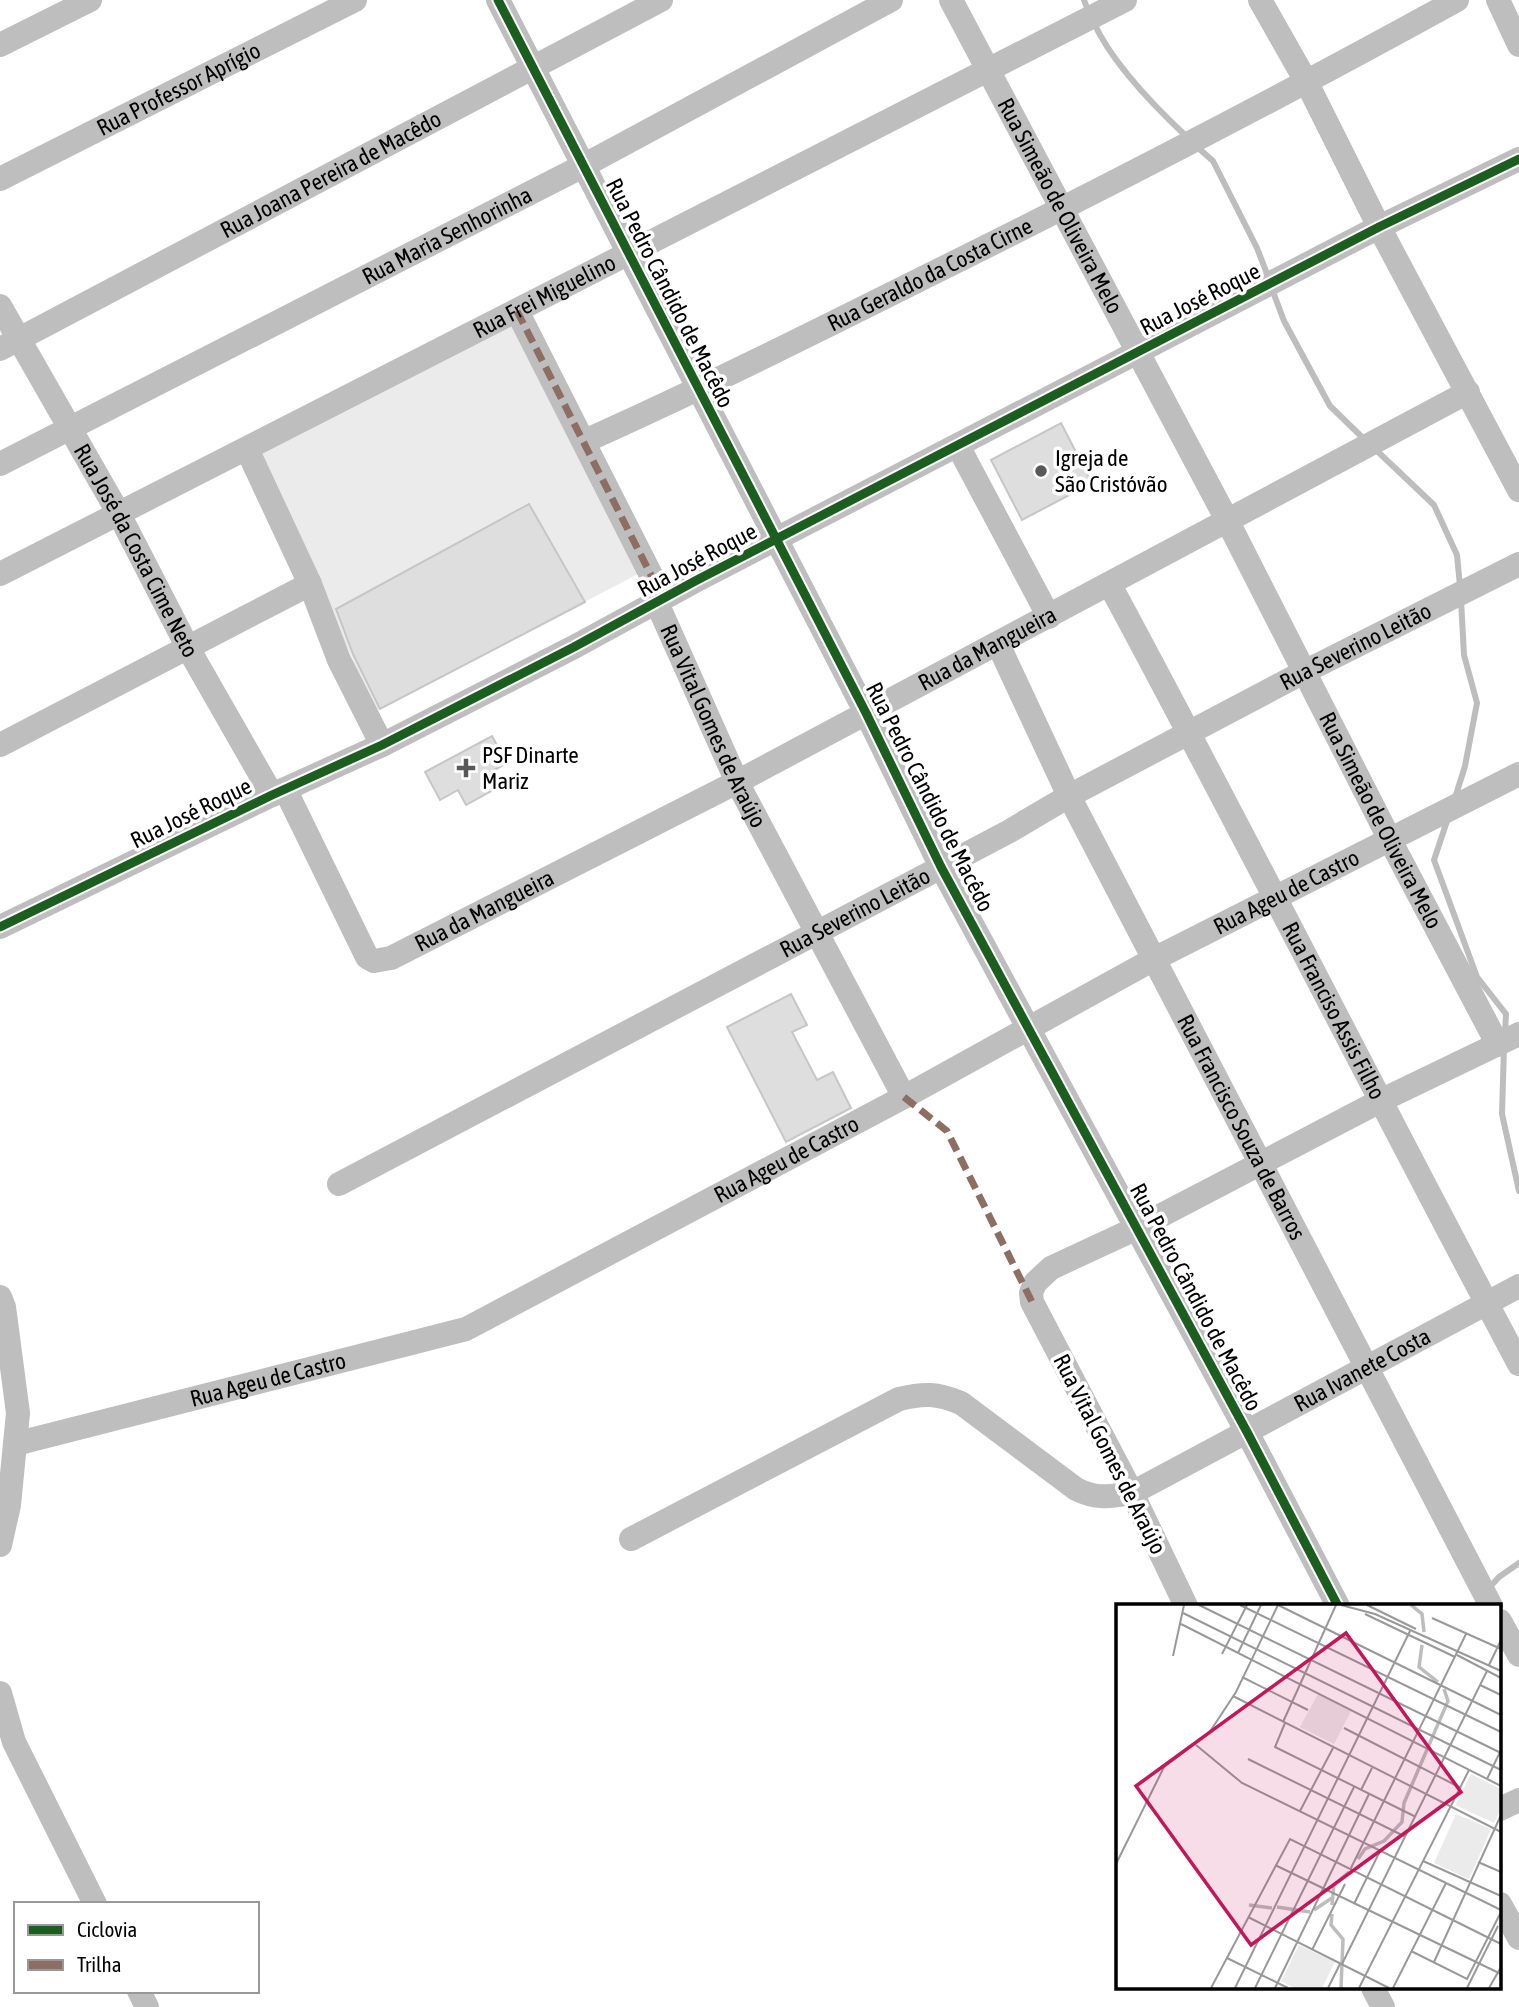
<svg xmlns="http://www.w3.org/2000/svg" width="1519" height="2007" font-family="'Asap Condensed',sans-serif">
<rect width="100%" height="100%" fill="#fff"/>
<path fill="#ebebeb" d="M511,318L638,574L376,711L257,449Z"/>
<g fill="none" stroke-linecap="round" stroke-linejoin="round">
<path stroke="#bdbdbd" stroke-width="6" d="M1084,0L1089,13
M1094,23C1112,63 1156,108 1188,138
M1196,146L1213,161L1257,248L1269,279
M1272,289L1284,321L1330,406L1364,439
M1375,449L1434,505L1457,555L1460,586
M1455,798L1465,766L1477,703L1464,655L1461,600
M1448,818L1434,860L1477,977L1506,1014L1505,1033
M1504,1047L1502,1114L1519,1191
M1488,1589L1499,1577L1519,1563"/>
</g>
<path fill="#dedede" stroke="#c6c6c6" stroke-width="2" d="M1061,423L1092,483L1022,520L991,460Z
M529,504L585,602L380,709L353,654L336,609Z
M492,736L507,763L485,775L493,790L466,805L458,790L440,800L425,772Z
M791,994L807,1025L792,1032L817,1080L833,1072L851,1108L786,1142L727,1027Z"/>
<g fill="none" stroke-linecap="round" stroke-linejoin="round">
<g stroke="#bebebe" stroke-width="24">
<path d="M498,0L866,713L941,867L1247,1432L1338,1606"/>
<path id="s1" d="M951,0L1227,520L1390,840L1498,1045"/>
<path d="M1260,0L1307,83L1379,227L1519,490"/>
<path d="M1498,0L1519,45"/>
<path d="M0,45L90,0"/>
<path id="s2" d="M0,179L355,0"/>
<path id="s3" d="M0,306L119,514L188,648L272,795"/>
<path id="s4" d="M517,311L654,581L657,603L737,782L904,1097"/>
<path id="s5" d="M0,349L661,0"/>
<path id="s6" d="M585,441C699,390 811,334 923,278C1103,189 1281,97 1457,0"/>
<path d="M958,446L1049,617"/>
<path d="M247,449L310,584L339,660L382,745"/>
<path id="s7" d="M0,464L583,166L891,0"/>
<path id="s8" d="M0,574L1125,0"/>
<path id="s9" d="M1110,585C1249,843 1381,1105 1519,1364"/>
<path id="s10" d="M998,644L1069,796L1491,1606"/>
<path d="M0,745L310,584"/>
<path id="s11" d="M285,789L367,957L374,961L391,958L737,782L1468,392"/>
<path d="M0,927L272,795L382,745L574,647L697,580L1379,227L1519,159"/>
<path id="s12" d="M339,1184L1008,832L1069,796L1304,672L1519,564"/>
<path d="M0,1297L4,1307L18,1413L9,1505L0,1545"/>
<path id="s13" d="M15,1444L466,1329L904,1097L1154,959L1519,774"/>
<path id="s14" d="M631,1539L899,1399C924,1393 937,1393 961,1403L1076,1489C1095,1499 1111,1497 1132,1493L1519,1286"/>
<path d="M1186,1606L1132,1493L1032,1302L1031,1293L1035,1283L1051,1268L1137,1228L1380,1101L1519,1034"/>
<path d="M1500,1621L1519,1655"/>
<path d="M0,1693L14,1742L95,1904"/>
<path d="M1500,1809L1519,1800"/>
<path d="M1500,1904L1519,1938"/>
<path d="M1373,1988L1383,2007"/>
<path d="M139,1991L147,2007"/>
</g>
<path stroke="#8d6e63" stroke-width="7" stroke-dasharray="14 7" stroke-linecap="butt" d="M517,311L654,581L657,603
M904,1097L947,1131L1032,1302"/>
<g stroke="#fff" stroke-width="13">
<path id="cycleway" d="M498,0L866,713L941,867L1247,1432L1338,1606
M0,927L272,795L382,745L574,647L697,580L1379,227L1519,159"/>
</g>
<use href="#cycleway" stroke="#1b5e20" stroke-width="9"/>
</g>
<g fill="#595959" stroke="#fff" stroke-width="2.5">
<circle cx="1041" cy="471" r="7"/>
<path d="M462.5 757.5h7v7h7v7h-7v7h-7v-7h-7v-7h7z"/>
</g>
<g text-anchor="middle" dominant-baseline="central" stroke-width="7" stroke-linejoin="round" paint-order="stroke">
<g font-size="23" fill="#000" stroke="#fff">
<text stroke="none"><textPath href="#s2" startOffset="200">Rua Professor Aprígio</textPath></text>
<text stroke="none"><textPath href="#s5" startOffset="374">Rua Joana Pereira de Macêdo</textPath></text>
<text stroke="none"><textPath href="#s1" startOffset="233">Rua Simeão de Oliveira Melo</textPath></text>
<text stroke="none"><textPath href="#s7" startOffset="502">Rua Maria Senhorinha</textPath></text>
<text stroke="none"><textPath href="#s6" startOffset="383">Rua Geraldo da Costa Cirne</textPath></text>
<text transform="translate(670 293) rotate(63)">Rua Pedro Cândido de Macêdo</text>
<text stroke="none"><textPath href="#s8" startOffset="611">Rua Frei Miguelino</textPath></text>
<text transform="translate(1200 299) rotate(-27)">Rua José Roque</text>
<text stroke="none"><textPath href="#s3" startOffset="280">Rua José da Costa Cime Neto</textPath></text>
<text transform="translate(697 560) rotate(-28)">Rua José Roque</text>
<text stroke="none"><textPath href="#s12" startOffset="1150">Rua Severino Leitão</textPath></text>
<text stroke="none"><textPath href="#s11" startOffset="884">Rua da Mangueira</textPath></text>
<text stroke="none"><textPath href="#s4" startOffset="460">Rua Vital Gomes de Araújo</textPath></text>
<text transform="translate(930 797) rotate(63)">Rua Pedro Cândido de Macêdo</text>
<text transform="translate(191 813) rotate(-26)">Rua José Roque</text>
<text stroke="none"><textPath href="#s1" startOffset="926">Rua Simeão de Oliveira Melo</textPath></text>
<text stroke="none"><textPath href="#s13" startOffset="1395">Rua Ageu de Castro</textPath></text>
<text stroke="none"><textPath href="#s11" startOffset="317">Rua da Mangueira</textPath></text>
<text stroke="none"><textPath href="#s12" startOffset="583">Rua Severino Leitão</textPath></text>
<text stroke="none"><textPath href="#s9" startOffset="481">Rua Franciso Assis Filho</textPath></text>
<text stroke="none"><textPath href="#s10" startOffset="541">Rua Francisco Souza de Barros</textPath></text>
<text stroke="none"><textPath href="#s13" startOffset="828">Rua Ageu de Castro</textPath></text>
<text transform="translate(1196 1297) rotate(62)">Rua Pedro Cândido de Macêdo</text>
<text stroke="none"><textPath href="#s14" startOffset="828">Rua Ivanete Costa</textPath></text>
<text stroke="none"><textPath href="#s13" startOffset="261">Rua Ageu de Castro</textPath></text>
<text transform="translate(1110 1454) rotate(63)">Rua Vital Gomes de Araújo</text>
</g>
<g font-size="23" fill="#000" stroke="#fff" text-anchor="start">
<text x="1055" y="458">Igreja de<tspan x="1055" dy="26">São Cristóvão</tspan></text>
<text x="482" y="755">PSF Dinarte<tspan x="482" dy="26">Mariz</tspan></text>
</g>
</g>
<g transform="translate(1116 1604)">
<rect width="385" height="385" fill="#fff"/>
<path d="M202,90L235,107L218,140L184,123ZM355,170L385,185V205L378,219L339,201ZM340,210L375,225L353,275L318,259ZM183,341L219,358L206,384H178L165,377Z" fill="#ebebeb"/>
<path fill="none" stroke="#bdbdbd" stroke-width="3.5" d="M295,1L306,10L308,28M306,41L303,63L322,78M242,255L249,245L268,237L286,218L288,199L332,97L328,85M133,301L156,304M216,301L218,281L233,268M161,303L194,308M198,306L216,294M216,310L215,321L227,335L225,384"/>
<path fill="none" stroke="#999" stroke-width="2" d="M83,1L385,149M124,1L385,128M162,1L385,111M225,1L259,10L385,67M251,1L300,25M67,9L385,166M249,10L339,53M316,14L385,45M65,20L385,182M122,49L145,1M106,50L131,1M341,51L385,74M57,52L68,1M373,61L385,36M126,73L192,106M364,81L385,91M117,92L385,228M167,118L220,1M169,119L159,143L300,213M228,124L345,184M80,141L126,179L385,306M132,155L290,233M371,175L384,148M245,186L256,164M184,207L217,144M307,257L385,292M362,258L385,268M0,260L48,163L93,129L120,88L162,1M159,261L385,370M234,266L350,30M238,300L264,247M132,313L273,384M196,346L229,280M295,347L351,375L385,308M111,354L172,384M318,358L385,211M226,360L371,67M95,384L174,235L385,340M119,384L294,27M139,384L238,183M159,384L253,190M212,384L224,360M243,384L353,166M277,384L330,279M351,384L382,322M373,384L385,363"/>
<path fill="#c2185b" fill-opacity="0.15" stroke="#c2185b" stroke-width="3.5" d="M230,29L345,188L135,341L20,182Z"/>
<rect width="385" height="385" fill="none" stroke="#000" stroke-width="3.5"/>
</g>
<rect x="14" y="1902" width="245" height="91" fill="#ffffff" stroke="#999999" stroke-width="2"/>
<rect x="28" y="1925" width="35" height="10" fill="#1b5e20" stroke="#999999" stroke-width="2"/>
<text x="77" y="1937" font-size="21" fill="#000000">Ciclovia</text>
<rect x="28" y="1960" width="35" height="10" fill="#8d6e63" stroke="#999999" stroke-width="2"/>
<text x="77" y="1972" font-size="21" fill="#000000">Trilha</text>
</svg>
